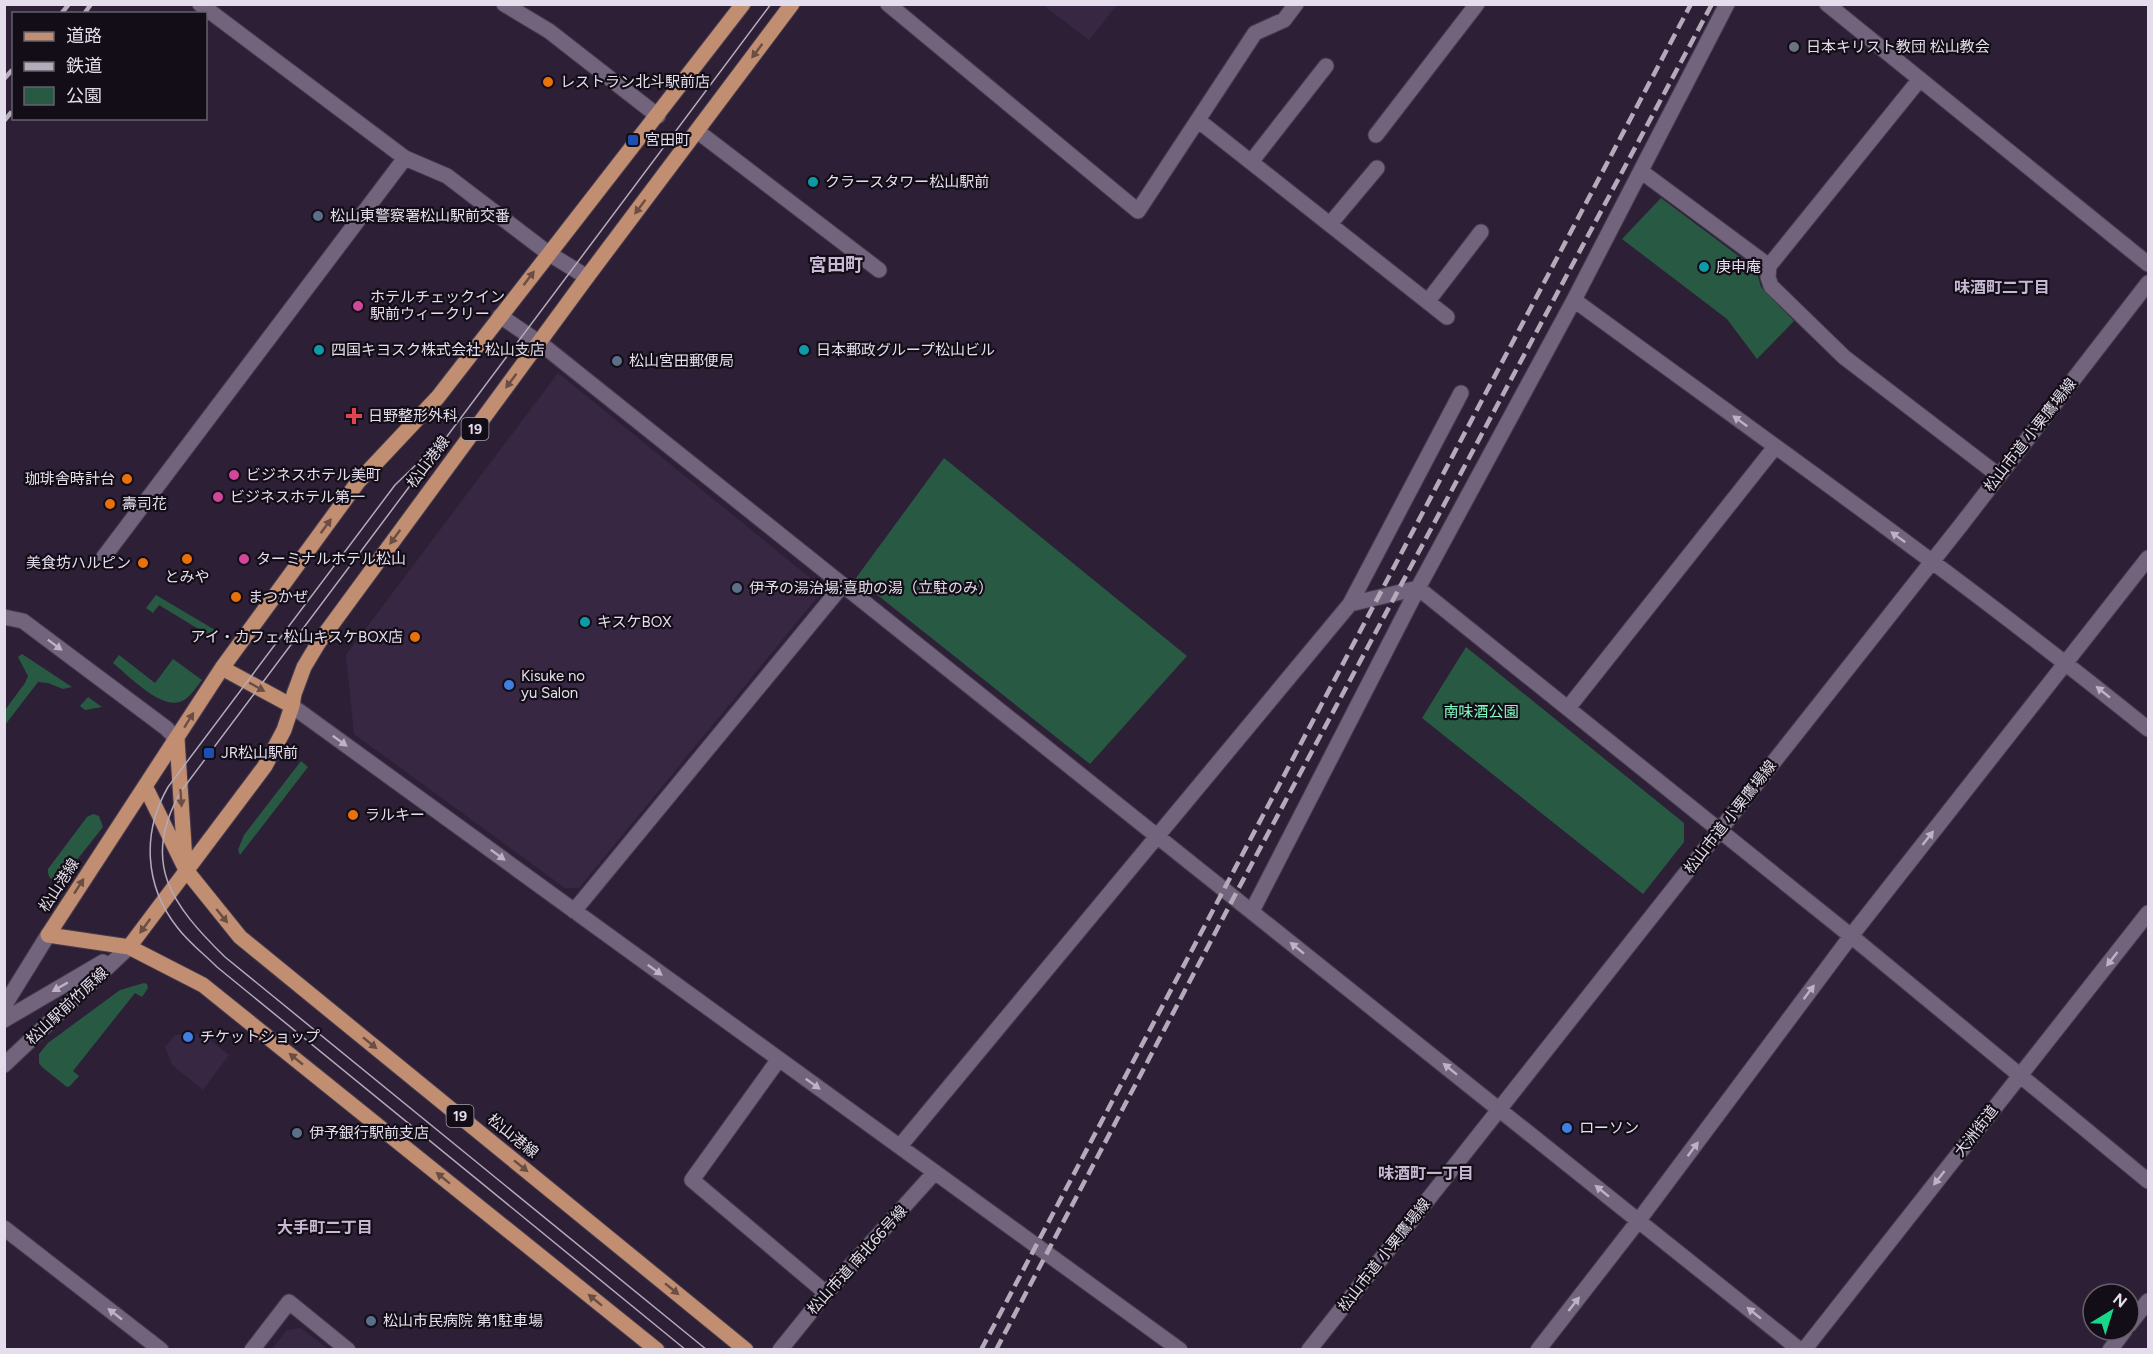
<svg xmlns="http://www.w3.org/2000/svg" width="2153" height="1354" font-family="Figtree,'Noto Sans JP',sans-serif">
<rect width="100%" height="100%" fill="#2d2036"/>
<path fill="#372742" d="M1043,5H1117L1089,40Z
M558,373L824,589L579,888H565L354,734L346,655Z
M202,1033L229,1055L203,1090L172,1065L165,1047L175,1035Z
M301,1328L328,1349H272L287,1330Z"/>
<path fill="#285943" d="M1661,198L1756,269L1761,287L1794,321L1757,359L1727,319L1622,239Z
M944,458L1187,656L1090,764L856,578Z
M156,595L215,630L210,636L159,605L153,613L146,608Z
M1466,647L1684,823V842L1643,894L1422,718Z
M22,654L72,687L63,689L48,683L38,682L5,725V710L25,683L28,676L18,657Z
M119,655L155,683L173,659L202,680C196,687 191,697 182,701C162,711 128,675 113,663Z
M88,697L102,707L85,710L80,706Z
M301,761L308,767L240,855L238,850L244,835Z
M93,814L99,816L103,827L61,880C53,882 47,878 48,869L87,817Z
M144,983L147,984L148,988L142,997L135,993L73,1071L79,1076L70,1086L67,1087L42,1067L39,1063V1054L48,1043L120,990Z"/>
<g fill="none" stroke-linecap="round" stroke-linejoin="round">
<g stroke="#473c4e" stroke-width="17">
<path id="minor" d="M200,4L405,158L447,176L548,253L587,277
M504,4L549,31L658,116
M888,4L1138,211L1255,33L1284,20L1296,4
M1827,4L2148,264
M1199,121L1447,317
M697,131L879,270
M1376,135L1477,4
M1251,162L1326,66
M1642,172L1769,266L1920,79
M1330,224L1377,168
M1769,266L1768,277L1771,286L1844,357L1998,475
M1574,300C1767,441 1963,579 2148,729
M1428,301L1481,232
M500,316L540,343C958,681 1381,1013 1800,1350
M103,558L405,158
M1350,604L1461,393
M4,617L23,621L166,728L177,739
M292,706L1180,1350
M1568,708L1775,447
M574,911L841,587
M1252,911L1418,588L1574,300L1727,4
M4,1006L48,935
M4,1020L103,962
M779,1059L692,1180L826,1293
M4,1065L129,947
M900,1146L1350,604L1418,588L1851,936L2148,1181
M4,1228L161,1350
M2129,1325L2148,1301
M252,1350L289,1302L348,1350
M780,1350L826,1293L935,1172
M1309,1350L1961,525L2148,283
M1538,1350L1639,1220L1851,936L2148,558
M1804,1350L2148,913
M2110,1350L2125,1330"/>
</g>
<g stroke="#473c4e" stroke-width="17">
<path id="major" d="M222,668L292,706
M177,739L185,861
M145,786L186,870L240,937L746,1350
M129,947L265,766L284,730L292,706L294,694L304,667L319,642L587,277L792,4
M657,1350L203,985L129,947L48,935L222,668L358,482L438,397L743,4"/>
</g>
<use href="#minor" stroke="#72647d" stroke-width="15"/>
<use href="#major" stroke="#c18e72" stroke-width="15"/>
<path stroke="#b3aaba" stroke-width="1.5" d="M423,458L395,485L168,787C142,832 144,885 177,927C188,942 204,954 217,967L686,1350
M707,1350L225,957C172,905 139,862 182,790L771,4"/>
<path stroke="#b3aaba" stroke-width="4.5" stroke-dasharray="12 6" stroke-linecap="butt" d="M61,14L69,4
M84,14L91,4
M4,79L14,68
M4,121L14,109
M981,1350L1691,4
M996,1350L1234,897L1712,4"/>
</g>
<defs><path id="oneway-solid" d="M-6-.8H1V-3.2L6.5 0L1 3.2V.8H-6Z" transform="scale(1.5)"/></defs>
<g fill="#6a4e44">
<use href="#oneway-solid" transform="translate(757 51) rotate(127)"/>
<use href="#oneway-solid" transform="translate(640 207) rotate(127)"/>
<use href="#oneway-solid" transform="translate(529 278) rotate(-53)"/>
<use href="#oneway-solid" transform="translate(511 381) rotate(127)"/>
<use href="#oneway-solid" transform="translate(326 526) rotate(-54)"/>
<use href="#oneway-solid" transform="translate(395 537) rotate(126)"/>
<use href="#oneway-solid" transform="translate(257 687) rotate(29)"/>
<use href="#oneway-solid" transform="translate(189 720) rotate(-58)"/>
<use href="#oneway-solid" transform="translate(181 798) rotate(86)"/>
<use href="#oneway-solid" transform="translate(79 886) rotate(-57)"/>
<use href="#oneway-solid" transform="translate(222 916) rotate(51)"/>
<use href="#oneway-solid" transform="translate(145 926) rotate(126)"/>
<use href="#oneway-solid" transform="translate(370 1043) rotate(39)"/>
<use href="#oneway-solid" transform="translate(296 1059) rotate(-141)"/>
<use href="#oneway-solid" transform="translate(521 1166) rotate(39)"/>
<use href="#oneway-solid" transform="translate(443 1178) rotate(-141)"/>
<use href="#oneway-solid" transform="translate(672 1289) rotate(39)"/>
<use href="#oneway-solid" transform="translate(595 1300) rotate(-141)"/>
</g>
<g fill="#bcb3c4">
<use href="#oneway-solid" transform="translate(1740 421) rotate(-144)"/>
<use href="#oneway-solid" transform="translate(1898 537) rotate(-144)"/>
<use href="#oneway-solid" transform="translate(55 645) rotate(37)"/>
<use href="#oneway-solid" transform="translate(2103 692) rotate(-141)"/>
<use href="#oneway-solid" transform="translate(340 741) rotate(36)"/>
<use href="#oneway-solid" transform="translate(1928 838) rotate(-52)"/>
<use href="#oneway-solid" transform="translate(498 855) rotate(36)"/>
<use href="#oneway-solid" transform="translate(1297 948) rotate(-141)"/>
<use href="#oneway-solid" transform="translate(2112 959) rotate(128)"/>
<use href="#oneway-solid" transform="translate(655 970) rotate(36)"/>
<use href="#oneway-solid" transform="translate(60 987) rotate(150)"/>
<use href="#oneway-solid" transform="translate(1809 992) rotate(-53)"/>
<use href="#oneway-solid" transform="translate(1450 1069) rotate(-141)"/>
<use href="#oneway-solid" transform="translate(813 1084) rotate(36)"/>
<use href="#oneway-solid" transform="translate(1693 1149) rotate(-53)"/>
<use href="#oneway-solid" transform="translate(1939 1178) rotate(128)"/>
<use href="#oneway-solid" transform="translate(1602 1191) rotate(-141)"/>
<use href="#oneway-solid" transform="translate(1574 1304) rotate(-52)"/>
<use href="#oneway-solid" transform="translate(1754 1313) rotate(-141)"/>
<use href="#oneway-solid" transform="translate(115 1314) rotate(-142)"/>
</g>
<circle fill="#6b7280" stroke="#120d16" stroke-width="2" cx="1794" cy="47" r="6"/>
<g fill="#e8710a" stroke="#120d16" stroke-width="2">
<circle cx="548" cy="82" r="6"/>
<circle cx="127" cy="479" r="6"/>
<circle cx="110" cy="504" r="6"/>
<circle cx="187" cy="559" r="6"/>
<circle cx="143" cy="563" r="6"/>
<circle cx="236" cy="597" r="6"/>
<circle cx="415" cy="637" r="6"/>
<circle cx="353" cy="815" r="6"/>
</g>
<g fill="#1a4fb4" stroke="#120d16" stroke-width="2">
<rect x="627" y="134" width="12" height="12" rx="3"/>
<rect x="203" y="747" width="12" height="12" rx="3"/>
</g>
<g fill="#0f9aa8" stroke="#120d16" stroke-width="2">
<circle cx="813" cy="182" r="6"/>
<circle cx="1704" cy="267" r="6"/>
<circle cx="319" cy="350" r="6"/>
<circle cx="804" cy="350" r="6"/>
<circle cx="585" cy="622" r="6"/>
</g>
<g fill="#5c6f8a" stroke="#120d16" stroke-width="2">
<circle cx="318" cy="216" r="6"/>
<circle cx="617" cy="361" r="6"/>
<circle cx="737" cy="588" r="6"/>
<circle cx="297" cy="1133" r="6"/>
<circle cx="371" cy="1321" r="6"/>
</g>
<g fill="#d1479c" stroke="#120d16" stroke-width="2">
<circle cx="358" cy="306" r="6"/>
<circle cx="234" cy="475" r="6"/>
<circle cx="218" cy="497" r="6"/>
<circle cx="244" cy="559" r="6"/>
</g>
<path fill="#e0444e" stroke="#120d16" stroke-width="2" d="M351 407h6v6h6v6h-6v6h-6v-6h-6v-6h6z"/>
<g fill="#3f7fe0" stroke="#120d16" stroke-width="2">
<circle cx="509" cy="685" r="6"/>
<circle cx="188" cy="1037" r="6"/>
<circle cx="1567" cy="1128" r="6"/>
</g>
<g text-anchor="middle" dominant-baseline="central" stroke-width="4.5" stroke-linejoin="round" paint-order="stroke">
<g fill="#120d16" stroke="#a59fab" stroke-width="1.5">
<rect x="461.5" y="418" width="27" height="22" rx="4.5"/>
<rect x="446.5" y="1105" width="27" height="22" rx="4.5"/>
</g>
<g font-size="14" font-weight="bold" fill="#e4ddeb">
<text x="475" y="429">19</text>
<text x="460" y="1116">19</text>
</g>
<g font-size="15" fill="#e4ddeb" stroke="#120d16" text-anchor="start">
<text x="1806" y="47">日本キリスト教団 松山教会</text>
<text x="560" y="82">レストラン北斗駅前店</text>
<text x="645" y="140">宮田町</text>
<text x="825" y="182">クラースタワー松山駅前</text>
<text x="330" y="216">松山東警察署松山駅前交番</text>
<text x="1716" y="267">庚申庵</text>
<text x="370" y="297">ホテルチェックイン<tspan x="370" dy="17">駅前ウィークリー</tspan></text>
<text x="331" y="350">四国キヨスク株式会社 松山支店</text>
<text x="816" y="350">日本郵政グループ松山ビル</text>
<text x="629" y="361">松山宮田郵便局</text>
<text x="368" y="416">日野整形外科</text>
<text x="246" y="475">ビジネスホテル美町</text>
<text x="115" y="479" text-anchor="end">珈琲舎時計台</text>
<text x="230" y="497">ビジネスホテル第一</text>
<text x="122" y="504">壽司花</text>
<text x="256" y="559">ターミナルホテル松山</text>
<text x="131" y="563" text-anchor="end">美食坊ハルピン</text>
<text x="187" y="577" text-anchor="middle">とみや</text>
<text x="749" y="588">伊予の湯治場;喜助の湯（立駐のみ）</text>
<text x="248" y="597">まつかぜ</text>
<text x="597" y="622">キスケBOX</text>
<text x="403" y="637" text-anchor="end">アイ・カフェ 松山キスケBOX店</text>
<text x="521" y="676">Kisuke no<tspan x="521" dy="17">yu Salon</tspan></text>
<text x="221" y="753">JR松山駅前</text>
<text x="365" y="815">ラルキー</text>
<text x="200" y="1037">チケットショップ</text>
<text x="1579" y="1128">ローソン</text>
<text x="309" y="1133">伊予銀行駅前支店</text>
<text x="383" y="1321">松山市民病院 第1駐車場</text>
</g>
<g font-size="15" fill="#e4ddeb" stroke="#120d16">
<text transform="translate(2030 435) rotate(-52)">松山市道 小栗鷹場線</text>
<text transform="translate(428 462) rotate(-53)">松山港線</text>
<text transform="translate(1730 817) rotate(-52)">松山市道 小栗鷹場線</text>
<text transform="translate(59 885) rotate(-57)">松山港線</text>
<text transform="translate(67 1006) rotate(-43)">松山駅前竹原線</text>
<text transform="translate(1976 1131) rotate(-52)">大洲街道</text>
<text transform="translate(513 1136) rotate(39)">松山港線</text>
<text transform="translate(1384 1255) rotate(-52)">松山市道 小栗鷹場線</text>
<text transform="translate(857 1260) rotate(-48)">松山市道 南北66号線</text>
</g>
<g font-size="15" fill="#84fdc5" stroke="#120d16">
<text x="1481" y="712">南味酒公園</text>
</g>
<g font-size="16" font-weight="bold" fill="#c7b8d4" stroke="#120d16">
<text x="2002" y="287">味酒町二丁目</text>
<text x="1426" y="1173">味酒町一丁目</text>
<text x="325" y="1227">大手町二丁目</text>
</g>
<g font-size="18" font-weight="bold" fill="#c7b8d4" stroke="#120d16">
<text x="836" y="265">宮田町</text>
</g>
</g>
<rect width="2153" height="1354" fill="none" stroke="#e4ddeb" stroke-width="12"/>
<rect x="12" y="12" width="195" height="108" fill="#120d16" stroke="#66606b" stroke-width="1.5"/>
<rect x="24" y="32" width="30" height="9" fill="#c18e72" stroke="#66606b" stroke-width="1.5"/>
<text x="66" y="42" font-size="18" fill="#e4ddeb">道路</text>
<rect x="24" y="62" width="30" height="9" fill="#b3aaba" stroke="#66606b" stroke-width="1.5"/>
<text x="66" y="72" font-size="18" fill="#e4ddeb">鉄道</text>
<rect x="24" y="87" width="30" height="18" fill="#285943" stroke="#66606b" stroke-width="1.5"/>
<text x="66" y="102" font-size="18" fill="#e4ddeb">公園</text>
<g transform="translate(2111 1312) rotate(38)"><circle r="28" fill="#120d16" stroke="#66606b" stroke-width="1.5"/>
<path d="M0-4.5L10 22L0 15L-10 22Z" fill="#18d989"/>
<text y="-9" font-size="16" font-weight="bold" text-anchor="middle" fill="#e4ddeb">N</text>
</g>
</svg>
